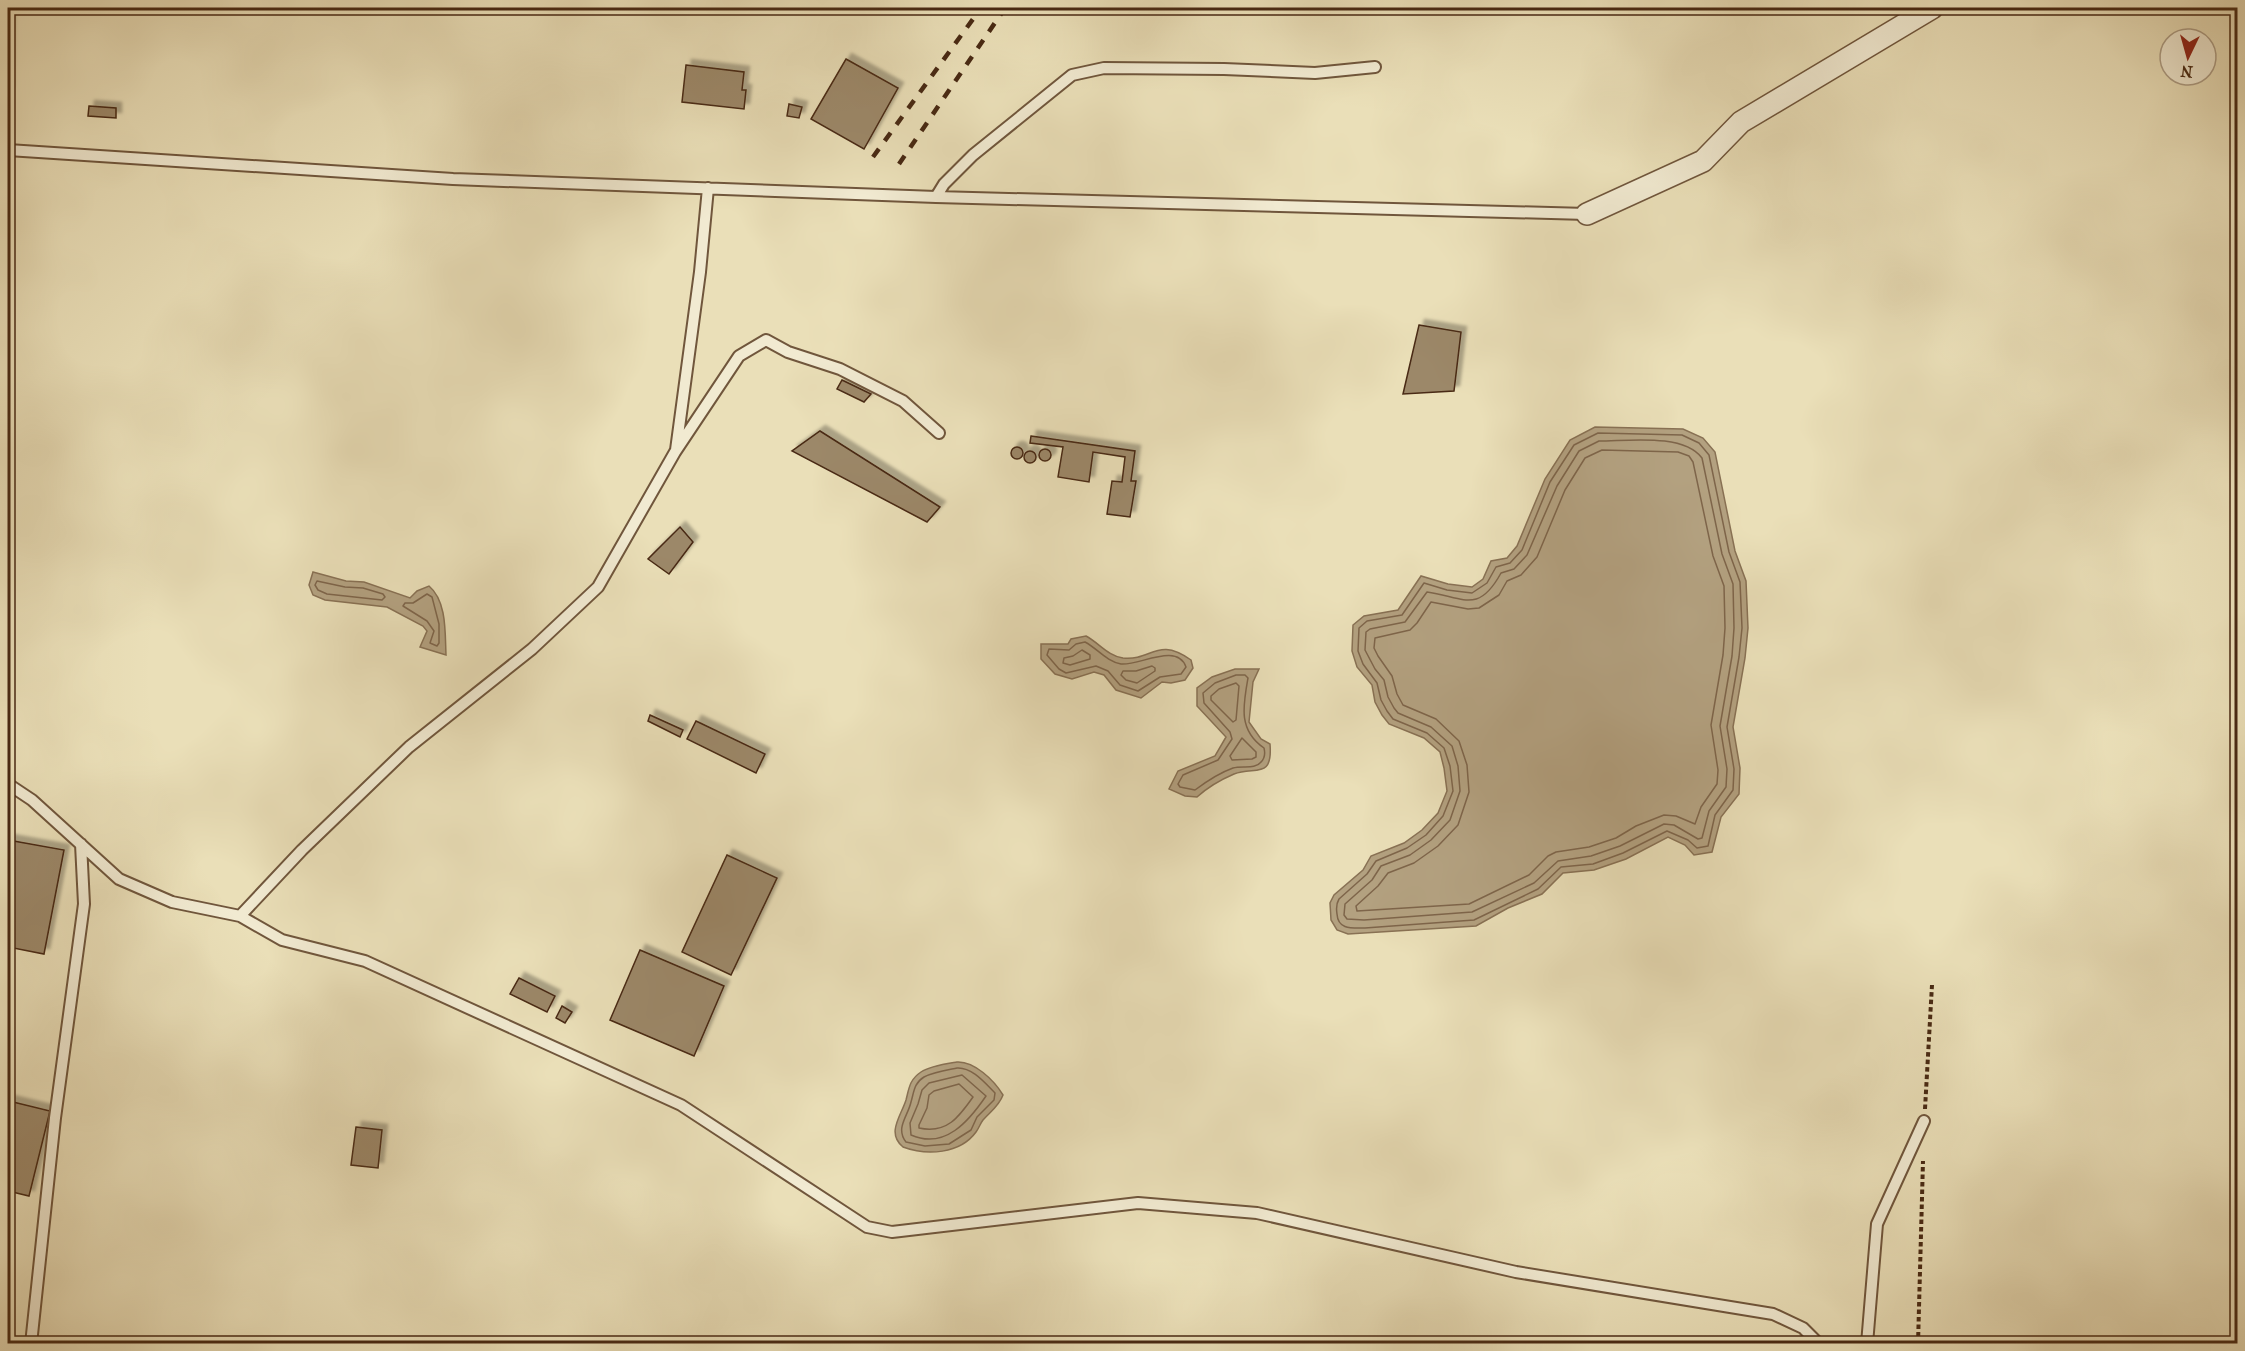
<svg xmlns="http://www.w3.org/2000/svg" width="2245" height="1351" font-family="'IM FELL French Canon',serif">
<defs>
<filter id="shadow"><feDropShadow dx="5.5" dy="-5.5" stdDeviation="1.5" flood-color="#0004"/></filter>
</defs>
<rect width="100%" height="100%" fill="#eadfb8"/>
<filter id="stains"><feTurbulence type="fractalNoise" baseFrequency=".00333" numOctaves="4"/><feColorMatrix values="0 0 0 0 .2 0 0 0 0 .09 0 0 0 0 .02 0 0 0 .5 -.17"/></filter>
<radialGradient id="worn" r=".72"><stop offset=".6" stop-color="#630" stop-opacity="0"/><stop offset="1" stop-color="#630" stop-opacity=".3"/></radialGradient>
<path fill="#b3a180" stroke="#887154" stroke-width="1.5" d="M1595,427L1683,429L1703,438L1715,452L1735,551L1746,581L1748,628L1745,658L1733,727L1740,768L1739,794L1721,817L1712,852L1694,855L1685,845L1668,837L1626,859L1594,870L1563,873L1542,894L1508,908L1476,926L1348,934L1337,930L1331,920L1330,903L1334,895L1363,870L1371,856L1404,843L1422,830L1438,813L1447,791L1444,768L1440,752L1424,738L1389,724L1382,715L1375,702L1372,685L1357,667L1352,651L1353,625L1364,616L1398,610L1421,576L1448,584L1472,587L1483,579L1491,561L1507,558L1517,546L1545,479L1570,440Z
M313,572L346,581L364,582L410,598L417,591L429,586C447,601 445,633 446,655L420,647L427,631L423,626L387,607L325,600L313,595L309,585Z
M1086,636C1099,643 1108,656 1123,658C1152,661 1157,636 1191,660L1193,668L1185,680L1171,683L1162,682L1141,698L1116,690L1104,675L1094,672L1072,679L1055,674L1041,659V644H1068L1071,639Z
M1235,669H1259L1253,682L1249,722L1261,739L1270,744C1273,780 1255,766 1234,774C1220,780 1208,787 1197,797L1185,796L1169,789L1178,771L1215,756L1226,737L1197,706V688L1212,677Z
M957,1062C974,1061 994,1080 1003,1095C999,1106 991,1111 983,1120C980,1124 979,1128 976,1132C960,1154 927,1156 903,1147C886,1133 901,1116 906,1100C909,1089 909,1080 921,1072C930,1066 945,1064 957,1062Z"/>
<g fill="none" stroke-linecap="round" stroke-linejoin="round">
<path stroke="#7e654a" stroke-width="1.5" d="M1598,433L1682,435L1699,443L1709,455L1729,552L1740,582L1742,628L1739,657L1727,727L1734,769L1733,790L1715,815L1708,846L1697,848L1688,840L1667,831L1623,853L1593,864L1561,867L1538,889L1474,920L1365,928C1352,928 1338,930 1337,914C1336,908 1336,904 1339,899L1367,874L1376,861L1407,848L1426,835L1443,816L1453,791L1450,766L1444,748L1427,733L1393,719L1387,711L1381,700L1377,683L1363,664L1358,651L1359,628L1367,621L1402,615L1424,583L1447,590L1472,593L1487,583L1496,567L1510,563L1522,550L1550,482L1574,445Z
M1599,441C1628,441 1683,433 1702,458L1722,554L1733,584L1734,628L1732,656L1720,726L1727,769L1726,787L1709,811L1702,838L1698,839L1674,825L1664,824L1620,846L1591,856L1558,861L1534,883L1472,912L1364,920L1347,919L1344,915L1345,904L1372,880L1381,866L1410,855L1431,840L1450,820L1460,791L1458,766L1452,746L1431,727L1398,713L1394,708L1388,697L1384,680L1375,669L1365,650L1366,632L1370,629L1405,622L1427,592C1463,597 1478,615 1501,573L1514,569L1527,555L1557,486L1579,451Z
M1602,450L1678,452L1689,456L1693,462L1713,556L1724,586L1725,628L1723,655L1711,725L1718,770L1717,784L1701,807L1695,824L1676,816L1664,815L1636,826L1616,838L1589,847L1556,852L1548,856L1529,875L1469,904L1357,911L1356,906L1378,886L1388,873L1414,863L1438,846L1458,825L1469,792L1467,765L1459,741L1436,719L1403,705L1397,694L1392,676L1378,656L1374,648L1375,638L1410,630L1417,623L1431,602L1468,609L1479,608L1499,595L1507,581L1521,575L1537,557L1565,490L1585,458Z
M317,581L345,587L363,588L383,594L385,597L382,600L327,594L318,590L315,585Z
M427,594L432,597L439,624V643L437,646L430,643L434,631L427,621L403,606L405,603H413Z
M1085,642C1098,649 1106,661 1121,664C1139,666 1177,642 1186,667L1181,674L1160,677L1138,691L1120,685L1108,671L1096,666L1066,673L1059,669L1047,655L1049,649L1069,650L1076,644Z
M1082,650L1090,655V659L1070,665L1063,663L1064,658L1073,656Z
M1152,666L1155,668V671L1137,683L1126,680L1121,675L1123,671H1136Z
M1236,675H1245L1248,678C1243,706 1238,730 1264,748C1265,752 1265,758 1261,762C1255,770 1242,765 1233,768C1219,773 1207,781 1195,790L1180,787L1178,784L1183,775L1218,760L1232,739L1230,732L1204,703L1203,693L1215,683Z
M1236,683L1239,686L1236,720L1233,722L1211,700V696L1219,689Z
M1242,738L1256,752V757L1252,759L1232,760L1230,756Z
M957,1068C972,1067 985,1083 995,1093L994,1100L977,1117L971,1130L949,1144L925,1146L906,1142C895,1128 908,1116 911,1102C914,1092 914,1083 924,1077C933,1072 947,1070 957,1068Z
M962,1075L986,1096C969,1121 945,1150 911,1135L910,1123L918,1104L922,1090L929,1083Z
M959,1084L973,1097C959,1117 947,1134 919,1128V1125L927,1108L929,1095L934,1091Z"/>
</g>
<path fill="#9c8869" stroke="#482913" stroke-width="1.5" filter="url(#shadow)" d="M8,20H9L8,93Z
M846,59L898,88L864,149L811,119Z
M686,65L744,72L742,90H746L744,109L682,102Z
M789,104L802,107L799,118L787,116Z
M89,106L116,108V118L88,116Z
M1419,325L1461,332L1454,391L1403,394Z
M842,380L871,394L864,402L837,389Z
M820,431L940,507L927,522L792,451Z
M1031,436L1135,451L1131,481H1136L1130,517L1107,514L1112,481L1122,482L1125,457L1093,452L1089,482L1058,477L1063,447L1030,443Z
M1011 453a6 6 0 1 1 12 0a6 6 0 1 1-12 0Z
M1039 455a6 6 0 1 1 12 0a6 6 0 1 1-12 0Z
M1024 457a6 6 0 1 1 12 0a6 6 0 1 1-12 0Z
M680,527L693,542L669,574L648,559Z
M650,715L683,730L680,737L648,721Z
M696,721L765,754L756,773L687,739Z
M8,840L64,850L44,954L8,947Z
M727,855L777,878L731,975L682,952Z
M640,950L724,986L694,1056L610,1020Z
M519,978L555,996L547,1012L510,994Z
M562,1006L572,1012L565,1023L556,1018Z
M9,1101L50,1111L29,1196L8,1191Z
M356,1127L382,1130L378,1168L351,1165Z"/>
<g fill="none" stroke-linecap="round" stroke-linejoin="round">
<g stroke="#70563c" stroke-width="14">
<path id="service" d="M8,150L453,179L936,197L1587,214
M936,197L944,184L973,155L1072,75L1104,68L1224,69L1315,73L1375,67
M676,450L700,272L708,188
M8,784L32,800L119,879L172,902L240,916L282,940L365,961L681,1105L867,1227L892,1232L1138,1203L1257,1213L1516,1272L1773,1314L1803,1328L1819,1344
M240,916L302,850L409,747L532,649L598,587L675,452L739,356L766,340L788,352L840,369L903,401L939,433
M31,1344L55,1118L84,904L81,844
M1867,1344L1877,1224L1924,1121"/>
</g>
<g stroke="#70563c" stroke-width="24">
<path id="minor" d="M1587,214L1703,161L1741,122L1932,8"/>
</g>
<path stroke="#482913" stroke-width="4" stroke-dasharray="4.5 3" stroke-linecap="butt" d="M1925,1109L1932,985
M1918,1344L1923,1161"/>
<use href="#service" stroke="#f1ead1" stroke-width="10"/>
<use href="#minor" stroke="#f1ead1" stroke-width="21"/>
<path stroke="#482913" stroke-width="4.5" stroke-dasharray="10 10" stroke-linecap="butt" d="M873,157L981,8
M899,164L1005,8"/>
</g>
<rect width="2245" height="1351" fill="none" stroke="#eadfb8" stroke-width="30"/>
<rect x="9" y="9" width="2227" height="1333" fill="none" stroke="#482913" stroke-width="3"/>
<rect x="15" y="15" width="2215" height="1321" fill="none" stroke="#482913" stroke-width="1.5"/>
<g transform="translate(2188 57) rotate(185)"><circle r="28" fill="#f1ead1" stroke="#ad9d85" stroke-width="1.5"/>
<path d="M0-4.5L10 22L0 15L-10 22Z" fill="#8f2418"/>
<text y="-9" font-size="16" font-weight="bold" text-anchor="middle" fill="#482913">N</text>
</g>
<rect width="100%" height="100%" filter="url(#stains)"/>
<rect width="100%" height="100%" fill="url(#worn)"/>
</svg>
